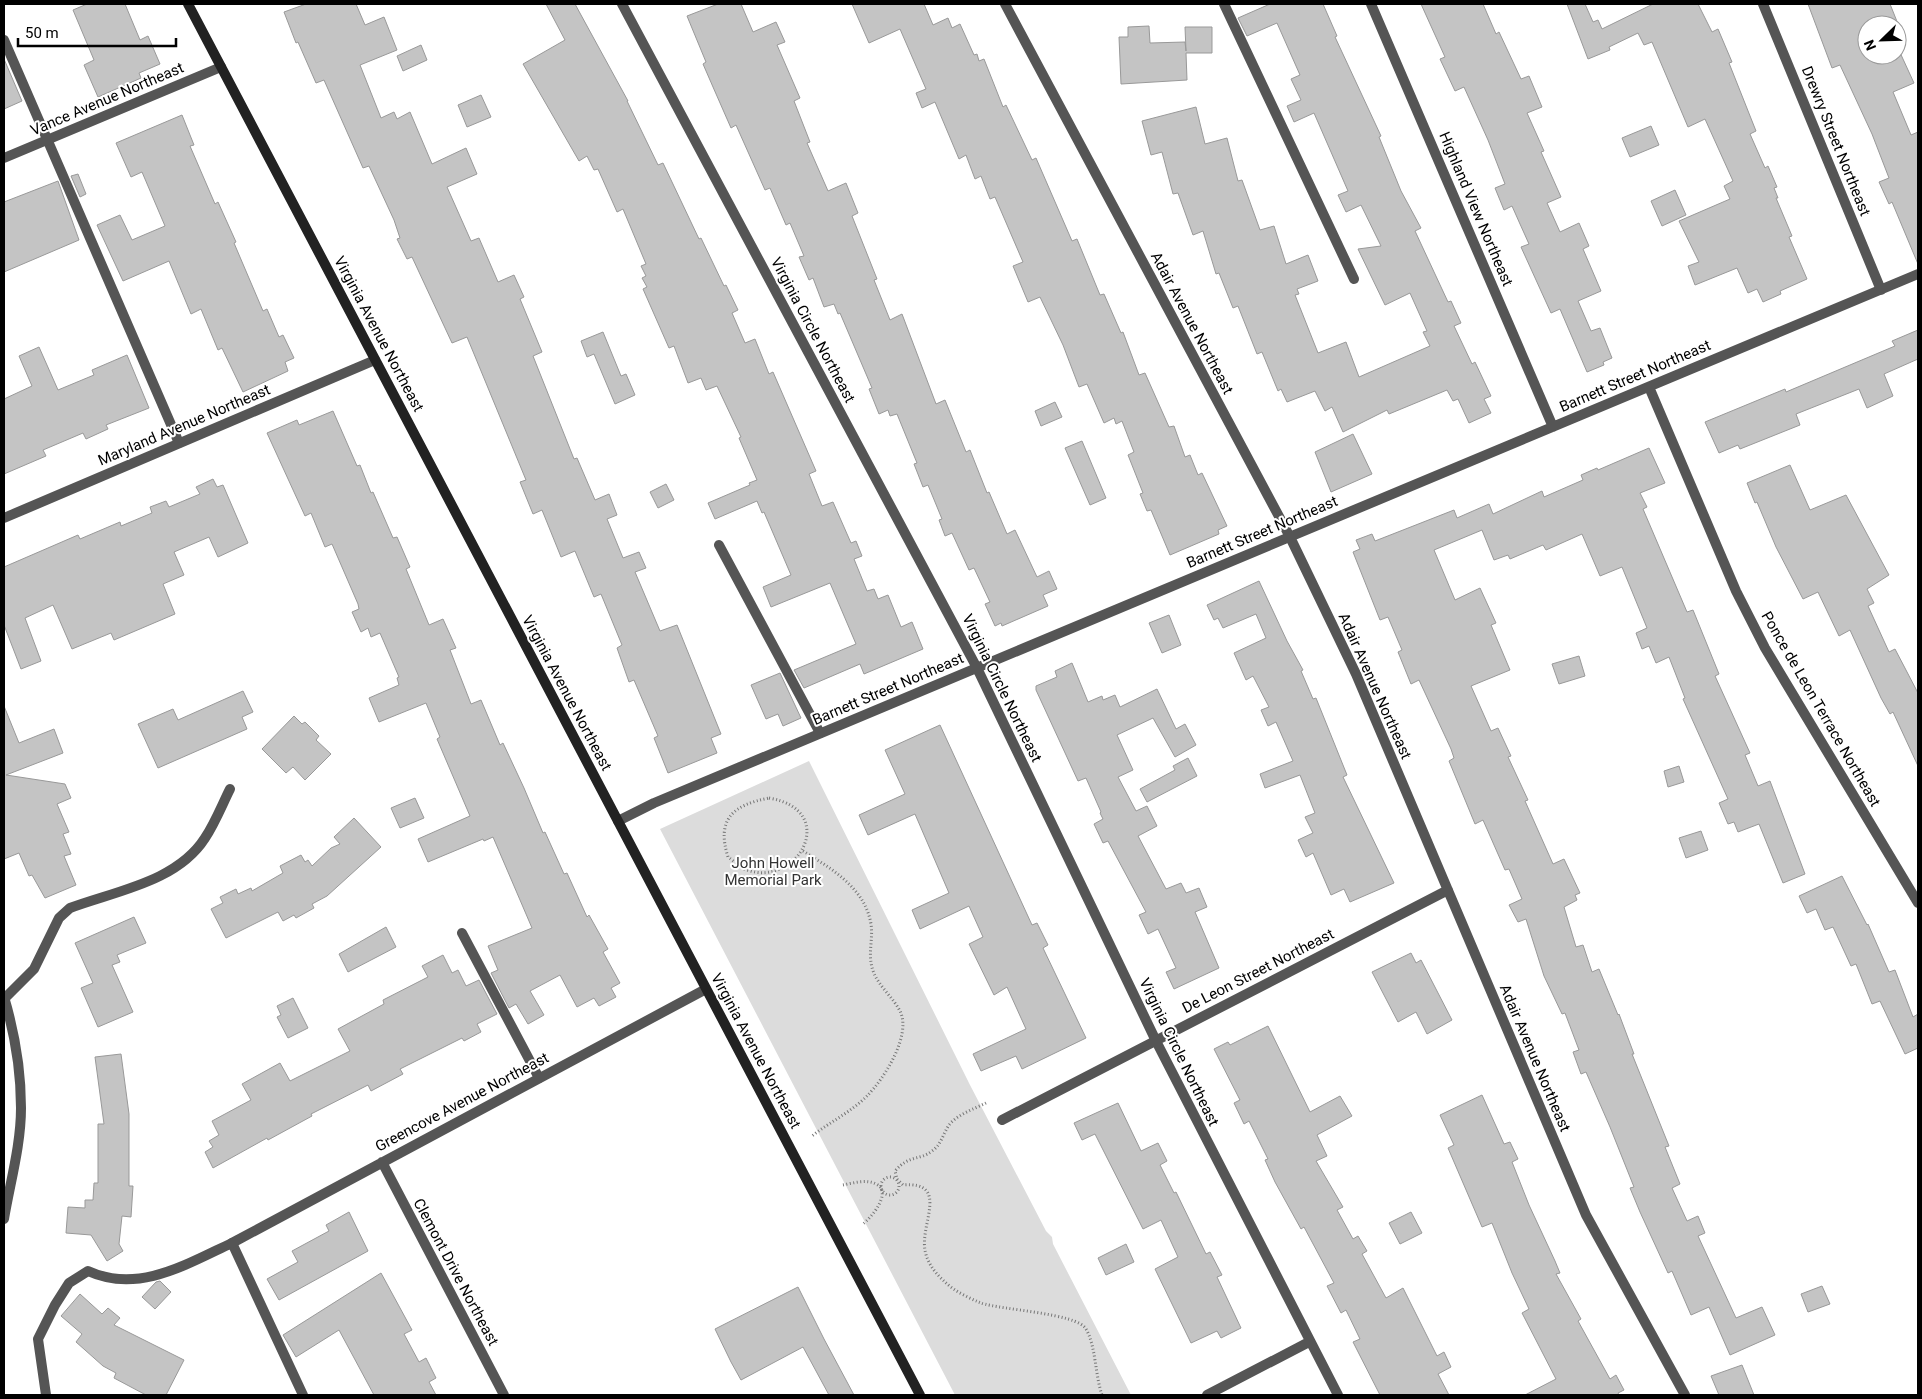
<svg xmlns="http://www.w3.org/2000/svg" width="1922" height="1399" font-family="Roboto,sans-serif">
<rect width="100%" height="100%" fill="#fff"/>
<path fill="#dcdcdc" d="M809,761L970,1085L1046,1231L1052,1237L1053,1244L1131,1395H955L660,829Z"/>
<path fill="#c4c4c4" stroke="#999" d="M87,4H125L140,40L148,36L160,64L139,73L141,78L98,97L84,65L94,60L73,10Z
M306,4H356L365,25L384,17L397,50L360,65L381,118L394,112L397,119L410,112L432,164L466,148L477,174L447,187L471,241L479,238L498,282L514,275L524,297L520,299L542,352L533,356L574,459L577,458L595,500L609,494L617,515L607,519L623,558L639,552L646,568L635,572L660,631L677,625L721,734L711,738L717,753L668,773L654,738L658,736L634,680L629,682L617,648L622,645L601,594L594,597L575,551L561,557L542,510L533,514L520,482L526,480L467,337L452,343L412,257L407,259L397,239L400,238L394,220L369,166L363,168L324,80L316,83L298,42L296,43L284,12Z
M546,4H575L628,101H627L658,165L663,163L699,239L701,238L724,286L726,285L738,310L732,313L745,343L755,339L769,374L773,372L816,471L809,474L822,506L833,502L851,543L856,541L862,556L854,559L867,591L874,589L878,599L888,595L901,627L912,622L923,649L864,674L860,664L804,688L794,670L856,644L830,583L771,607L763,587L791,575L764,512L762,513L757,501L715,519L708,503L750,485L749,483L757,480L739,438L741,437L717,386L706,390L701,378L688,383L674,346L669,348L643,289L647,287L642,278L646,276L641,266L646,264L623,209L617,212L598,169L594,170L587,156L579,161L523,64L565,40Z
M718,4H741L753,32L776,22L785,42L777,45L800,98L794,101L810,142L807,143L828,191L846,183L858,213L852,216L877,279L874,280L890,320L902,314L936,404L945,400L966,452L970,450L987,493L989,492L1007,534L1015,530L1037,577L1049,571L1057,589L1043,595L1048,606L1002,626L1001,623L995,626L985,604L990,602L974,568L969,570L952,533L945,536L939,520L942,519L928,485L923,487L914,464L917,463L897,414L890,416L888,410L879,414L869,389L872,388L840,313L838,314L834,304L824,307L813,278L809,280L799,257L804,256L790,223L786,225L770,188L765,190L736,125L731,128L713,87L703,64L706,62L687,16Z
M852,4H924L933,25L948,18L952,28L960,24L974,55L977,54L979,61L984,59L1003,107L1006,105L1032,160L1036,158L1072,241L1077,239L1100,295L1104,294L1121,333L1123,332L1139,375L1145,373L1169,427L1174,426L1185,457L1190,455L1198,475L1202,473L1227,526L1218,530L1219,534L1170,555L1151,510L1147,511L1140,494L1143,493L1128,455L1134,452L1122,421L1116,424L1114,418L1104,423L1087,384L1079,387L1063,345L1040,297L1028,302L1013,266L1023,262L995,197L990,199L981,176L975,179L966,155L959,159L935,102L922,108L916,93L926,89L900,29L869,43Z
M1270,4H1323L1337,36L1335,37L1381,136L1379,137L1401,191L1421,228L1415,231L1448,302L1451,301L1461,323L1454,326L1472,364L1475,362L1491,396L1484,399L1491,413L1469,423L1458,399L1453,401L1447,390L1389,414L1387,410L1343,432L1332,407L1325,411L1315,391L1287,402L1281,389L1278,391L1262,352L1257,354L1238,306L1233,308L1219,273L1216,274L1203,231L1193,235L1178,193L1173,194L1162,152L1151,155L1142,121L1196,107L1205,144L1227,138L1238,181L1242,180L1260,230L1274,226L1286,264L1308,255L1318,281L1297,289L1299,294L1295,295L1318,353L1346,342L1359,377L1430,346L1423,332L1427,331L1410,293L1385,305L1358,249L1381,246L1361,205L1346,212L1338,195L1348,191L1314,113L1294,122L1287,106L1301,100L1291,79L1300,75L1277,23L1247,36L1238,18Z
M1421,4H1483L1496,34L1499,32L1521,79L1529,76L1542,107L1527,113L1544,151L1541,152L1561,197L1547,203L1560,232L1579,223L1589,246L1583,249L1601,291L1578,301L1591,331L1600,328L1612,358L1603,362L1604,365L1587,372L1560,309L1551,313L1521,247L1529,244L1520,224L1512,206L1504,210L1495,188L1505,184L1488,140L1464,87L1455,91L1440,59L1445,57Z
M1567,4H1585L1593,22L1598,20L1602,29L1653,4H1698L1712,32L1718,29L1732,62L1729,63L1756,131L1750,134L1765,168L1768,166L1777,187L1774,188L1778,198H1776L1792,236L1789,237L1807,279L1780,291L1781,294L1763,302L1757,289L1748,293L1737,268L1695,285L1688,266L1699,262L1679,221L1730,199L1724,186L1733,181L1705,119L1688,127L1652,42L1644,45L1638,33L1609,47L1610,50L1588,59Z
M1808,4H1890L1904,39L1897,42V25H1867V55H1897V46L1914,83L1893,92L1911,135L1918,132V264L1892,202L1889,204L1879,182L1889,178L1872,134L1840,65L1832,68Z
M1149,26L1150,43L1185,42L1186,51L1185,27H1212V53H1186L1187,80L1121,84L1119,37H1128V27Z
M421,45L427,60L403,71L397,56Z
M4,59L22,101L4,109Z
M481,95L491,117L467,127L458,105Z
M182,115L194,145L190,146L215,204L218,202L236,242L234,243L263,311L267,309L279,337L283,335L294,358L285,362L288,371L243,392L222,348L218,350L201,309L191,314L169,261L123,281L97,225L120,215L132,240L165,226L142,172L131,177L116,143Z
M1651,126L1659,145L1630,157L1622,138Z
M78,174L86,194L80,197L71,176Z
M58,181L79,240L4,272V202Z
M1675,190L1686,215L1662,226L1651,201Z
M1918,330V359L1884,374L1893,396L1867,408L1859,389L1796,414L1800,425L1740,449L1738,445L1719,453L1705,422L1785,389L1786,392L1895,346L1892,341Z
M603,332L621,376L626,374L635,395L615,404L594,354L587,357L581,341Z
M39,347L58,390L94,375L92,370L127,355L149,408L106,425L108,429L86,439L83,433L43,450L46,456L4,474V399L32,386L19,356Z
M1055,402L1062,417L1041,426L1035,411Z
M333,411L357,466L360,465L371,493L373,492L393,538L397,537L410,567L406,569L429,625L443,619L456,648L450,650L471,704L481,700L500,745L503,743L524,788L543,833L545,832L564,874L567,873L587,917L589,915L608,949L603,952L620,983L611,988L616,997L599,1006L594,998L577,1007L560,975L530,991L544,1015L528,1024L516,1004L509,1008L491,973L498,970L488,946L532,928L493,837L484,841L483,839L428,862L418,839L470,816L437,739L440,737L426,703L379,722L369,698L399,685L397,678L399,677L380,633L371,637L368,628L361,632L352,612L359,609L358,604L332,544L325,547L311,513L305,516L267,433L297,420L299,425Z
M1353,434L1372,474L1331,492L1315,452Z
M1082,441L1106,498L1090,505L1065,448Z
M1649,448L1665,483L1640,493L1647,507L1643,509L1687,612L1693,610L1719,674L1715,676L1750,753L1745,755L1758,786L1770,781L1805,874L1783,883L1759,824L1738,832L1734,822L1728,824L1719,803L1728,799L1683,699L1685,698L1669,657L1656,663L1649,646L1642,649L1636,633L1647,628L1622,567L1600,576L1582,534L1546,550L1543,545L1510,559L1508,555L1494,560L1482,530L1434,550L1455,600L1480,588L1496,623L1491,625L1510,670L1471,686L1491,731L1498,728L1511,756L1508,757L1528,800L1525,801L1553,864L1564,859L1580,893L1575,895L1577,900L1564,907L1576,947L1583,945L1592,972L1599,969L1618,1015L1619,1014L1634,1054H1632L1669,1146L1665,1147L1680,1184L1672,1188L1687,1221L1698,1216L1705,1233L1698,1236L1736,1318L1762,1307L1775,1335L1730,1355L1709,1307L1691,1315L1672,1271L1668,1273L1640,1212L1630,1188L1634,1187L1610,1127L1586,1072L1581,1074L1573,1052L1579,1050L1565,1013L1562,1014L1544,976L1526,919L1518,922L1509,905L1522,899L1509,869L1505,870L1483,820L1475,824L1449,761L1454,758L1451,749L1419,680L1411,684L1398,652L1402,650L1388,617L1380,620L1353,552L1360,549L1356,540L1372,534L1375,541L1454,510L1457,518L1489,504L1493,514L1542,491L1544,497L1583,480L1581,475L1597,468L1598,470Z
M1790,465L1810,510L1846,495L1889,575L1867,589L1874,603L1868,606L1889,652L1895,649L1918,693V766L1893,712L1890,714L1881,698L1850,630L1839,636L1818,592L1803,599L1776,547L1757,502L1755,503L1747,483Z
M213,479L217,487L223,485L248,543L218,557L209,537L174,552L184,575L163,584L175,614L114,640L111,633L72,649L53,605L25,618L41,661L21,669L4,625V567L78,535L80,539L120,522L121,526L152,513L150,507L166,501L169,507L200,494L196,487Z
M666,484L674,500L658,508L650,492Z
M1259,581L1287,641L1303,670L1301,671L1313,699L1316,698L1347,775L1343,777L1394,883L1350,902L1344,889L1331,895L1313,853L1306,857L1298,840L1313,833L1305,817L1315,813L1300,775L1265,788L1260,774L1293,761L1276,722L1268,726L1261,710L1269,707L1253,676L1246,680L1234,653L1266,638L1256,614L1223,628L1218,618L1214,620L1207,605Z
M1169,615L1181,645L1162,653L1149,623Z
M1579,656L1585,676L1559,684L1552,664Z
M1072,663L1088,702L1102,696L1103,700L1115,695L1120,707L1157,689L1176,729L1185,724L1196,745L1175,757L1153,718L1117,735L1133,770L1118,777L1136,811L1147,806L1157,826L1138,836L1166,889L1181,883L1186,893L1199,888L1207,907L1195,912L1219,968L1174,989L1166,972L1176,968L1158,929L1148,934L1139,915L1146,912L1108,841L1103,843L1094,824L1103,819L1100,813L1101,812L1086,778L1078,781L1036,690V686L1057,677L1055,671Z
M780,673L801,718L783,726L778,714L766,719L751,685Z
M243,691L253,712L242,717L247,729L158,768L138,724L173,709L178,720Z
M4,706L19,743L54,729L63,753L6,775L65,784L71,798L57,804L69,832L63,834L71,854L64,856L76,885L45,898L32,875L29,876L19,853L4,859Z
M294,716L302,724L305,722L319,736L316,740L331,754L305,780L293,767L286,773L262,749Z
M940,725L1032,925L1037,923L1048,945L1043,948L1086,1038L1022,1069L1016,1056L981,1071L973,1054L1026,1029L1007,987L994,995L969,944L983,937L969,906L920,929L912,910L949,893L915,814L868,835L859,815L905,794L885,750Z
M1188,758L1197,776L1147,802L1140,789L1175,770L1173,766Z
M1679,766L1684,782L1668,787L1664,771Z
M415,798L424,818L400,828L391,808Z
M354,818L381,847L327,896L312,904L314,908L296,918L294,915L283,921L278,912L226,938L211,909L223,903L220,897L236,889L238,894L251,888L252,891L283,873L280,866L301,855L305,862L308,860L312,866L331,848L340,844L334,837Z
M1701,831L1708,850L1686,858L1679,838Z
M1842,876L1867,925L1868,924L1889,972L1895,970L1913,1017L1918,1014V1048L1905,1054L1880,1001L1872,1004L1856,964L1851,966L1833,927L1825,930L1816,909L1807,913L1799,896Z
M134,917L146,943L117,955L120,962L112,965L133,1012L98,1027L81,988L93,983L75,943Z
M386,927L396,947L348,972L339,954Z
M1411,953L1416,963L1421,960L1452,1020L1427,1034L1416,1012L1398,1022L1372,972Z
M443,955L452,973L458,970L466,986L479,980L497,1014L477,1024L481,1032L464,1041L462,1038L400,1069L403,1074L371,1091L368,1085L311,1114L312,1116L268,1140L267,1138L213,1168L205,1152L213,1147L209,1141L219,1135L212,1121L251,1100L242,1084L280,1063L290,1081L350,1051L338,1029L384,1004L383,1000L428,977L422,966Z
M293,998L308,1028L288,1038L277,1017L281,1015L277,1006Z
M1268,1026L1310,1112L1340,1096L1352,1116L1317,1135L1327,1156L1316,1161L1343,1207L1337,1210L1353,1239L1358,1236L1367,1251L1362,1254L1386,1298L1403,1288L1437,1356L1444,1352L1451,1367L1438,1374L1449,1395H1380L1353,1342L1360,1339L1346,1310L1341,1313L1327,1286L1334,1283L1304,1227L1301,1229L1275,1182L1265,1160L1268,1159L1249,1121L1244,1124L1234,1103L1240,1100L1214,1049L1228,1042L1230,1045Z
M121,1054L129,1114V1186H133L131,1217L122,1216L119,1244L123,1251L107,1261L91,1235L66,1233L68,1207L85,1208V1200H93L94,1183H98V1124H104L95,1057Z
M1482,1095L1504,1144L1510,1142L1518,1159L1512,1162L1529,1205L1555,1261L1560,1273L1556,1274L1581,1319L1578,1321L1610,1379L1616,1375L1624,1390L1618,1393L1619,1395H1525L1556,1379L1522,1313L1529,1309L1512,1273L1492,1223L1482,1227L1448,1148L1454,1145L1440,1115Z
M1118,1103L1141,1151L1158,1143L1167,1161L1160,1165L1174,1193L1176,1192L1206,1254L1210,1252L1222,1275L1217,1277L1241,1328L1221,1338L1217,1331L1191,1343L1155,1269L1178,1257L1161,1220L1143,1229L1095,1134L1082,1140L1074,1123Z
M349,1212L368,1251L279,1300L267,1279L298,1262L292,1251L329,1231L326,1225Z
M1411,1212L1422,1233L1400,1244L1389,1223Z
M1126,1244L1134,1262L1106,1275L1098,1258Z
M381,1273L412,1330L404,1334L419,1362L426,1358L436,1378L429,1382L436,1395H374L339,1330L296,1357L283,1335Z
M160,1281L171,1292L155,1309L142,1297L156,1282Z
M1822,1286L1830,1304L1808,1312L1801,1294Z
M798,1287L824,1339L854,1395H829L803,1347L741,1380L731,1362L715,1329Z
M80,1294L102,1314L108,1308L120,1318L114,1325L184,1360L166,1395H146L114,1378L116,1373L103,1366L76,1342L82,1334L61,1316Z
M1742,1365L1754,1395H1719L1711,1376Z"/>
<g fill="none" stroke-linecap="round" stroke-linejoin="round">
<path stroke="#777" stroke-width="3" stroke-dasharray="1 2.5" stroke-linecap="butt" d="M769,798C840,810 799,888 747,870C740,868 734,861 728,857C716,819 733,805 769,798Z
M803,851C832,869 865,888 871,924C873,937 869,950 871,962C873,982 891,994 900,1011C912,1035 884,1079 867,1096C851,1112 830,1122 812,1136
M986,1103C974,1109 958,1114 949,1125C943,1134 941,1145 932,1151C919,1161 910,1154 895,1171L897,1179L903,1185C950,1181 920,1224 925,1250C927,1263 936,1274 945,1282C954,1291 969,1298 981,1303C1001,1310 1077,1313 1086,1329C1096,1346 1095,1375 1102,1395
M881 1186a9 9 0 1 1 18 0a9 9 0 1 1-18 0Z
M843,1185C853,1183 867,1179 876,1184C893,1192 871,1218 863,1224"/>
<path stroke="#555" stroke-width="10" d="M1224,4L1354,279
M4,40L179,443
M719,545L820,733
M462,933L539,1078
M46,1395L38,1339L55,1305L69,1283L88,1271C138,1294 187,1264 232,1243L303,1395"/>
<path stroke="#555" stroke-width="10" d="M622,4L977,668L1156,1041L1338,1395
M1005,4L1290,537L1356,674L1586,1215L1685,1395
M1371,4L1553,427
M1763,4L1881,290
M4,158L221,67
M1649,387L1736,591L1765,648L1918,903
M4,518L375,360
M618,821L654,803L1918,274
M4,997C15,1034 21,1070 21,1108C21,1145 10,1183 4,1219
M4,999L34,969L59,918L70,908C115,891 177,882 205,838C215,823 222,805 230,789
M1002,1120L1448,890
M382,1162L504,1395
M232,1243L706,989
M1207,1395L1309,1342"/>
<path stroke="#222" stroke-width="10" d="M188,4L920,1395"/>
</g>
<g text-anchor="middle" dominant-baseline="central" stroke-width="4" stroke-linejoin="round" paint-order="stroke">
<g font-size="15" fill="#000" stroke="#fff">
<text transform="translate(107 99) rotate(-23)">Vance Avenue Northeast</text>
<text transform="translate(1836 141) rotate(68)">Drewry Street Northeast</text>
<text transform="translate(1476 209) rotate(67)">Highland View Northeast</text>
<text transform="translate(1192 323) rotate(62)">Adair Avenue Northeast</text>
<text transform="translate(813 330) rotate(62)">Virginia Circle Northeast</text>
<text transform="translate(379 334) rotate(62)">Virginia Avenue Northeast</text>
<text transform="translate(1635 376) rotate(-23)">Barnett Street Northeast</text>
<text transform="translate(184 425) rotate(-23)">Maryland Avenue Northeast</text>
<text transform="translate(1262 532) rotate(-23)">Barnett Street Northeast</text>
<text transform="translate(1375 686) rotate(66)">Adair Avenue Northeast</text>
<text transform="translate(1002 688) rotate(64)">Virginia Circle Northeast</text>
<text transform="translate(888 689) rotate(-23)">Barnett Street Northeast</text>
<text transform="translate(567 693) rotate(62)">Virginia Avenue Northeast</text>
<text transform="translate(1821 709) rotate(60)">Ponce de Leon Terrace Northeast</text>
<text transform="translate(1258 971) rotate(-27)">De Leon Street Northeast</text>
<text transform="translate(756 1051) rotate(62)">Virginia Avenue Northeast</text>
<text transform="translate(1179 1052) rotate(64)">Virginia Circle Northeast</text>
<text transform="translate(1535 1058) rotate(67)">Adair Avenue Northeast</text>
<text transform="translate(462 1102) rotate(-28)">Greencove Avenue Northeast</text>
<text transform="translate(456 1272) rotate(62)">Clemont Drive Northeast</text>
</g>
<g font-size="15" fill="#333" stroke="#fff">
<text x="773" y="863">John Howell<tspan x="773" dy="17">Memorial Park</tspan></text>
</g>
</g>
<rect width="1922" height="1399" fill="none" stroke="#000000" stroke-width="10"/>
<g transform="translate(1882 40) rotate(247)"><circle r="24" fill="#ffffff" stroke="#999999"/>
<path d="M0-4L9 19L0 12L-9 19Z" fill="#000000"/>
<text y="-8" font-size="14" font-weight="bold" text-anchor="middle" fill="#000000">N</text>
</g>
<path d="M18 38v8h158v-8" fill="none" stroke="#000000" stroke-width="2.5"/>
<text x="25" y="38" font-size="15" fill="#000000" stroke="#ffffff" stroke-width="4" paint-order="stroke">50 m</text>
</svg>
